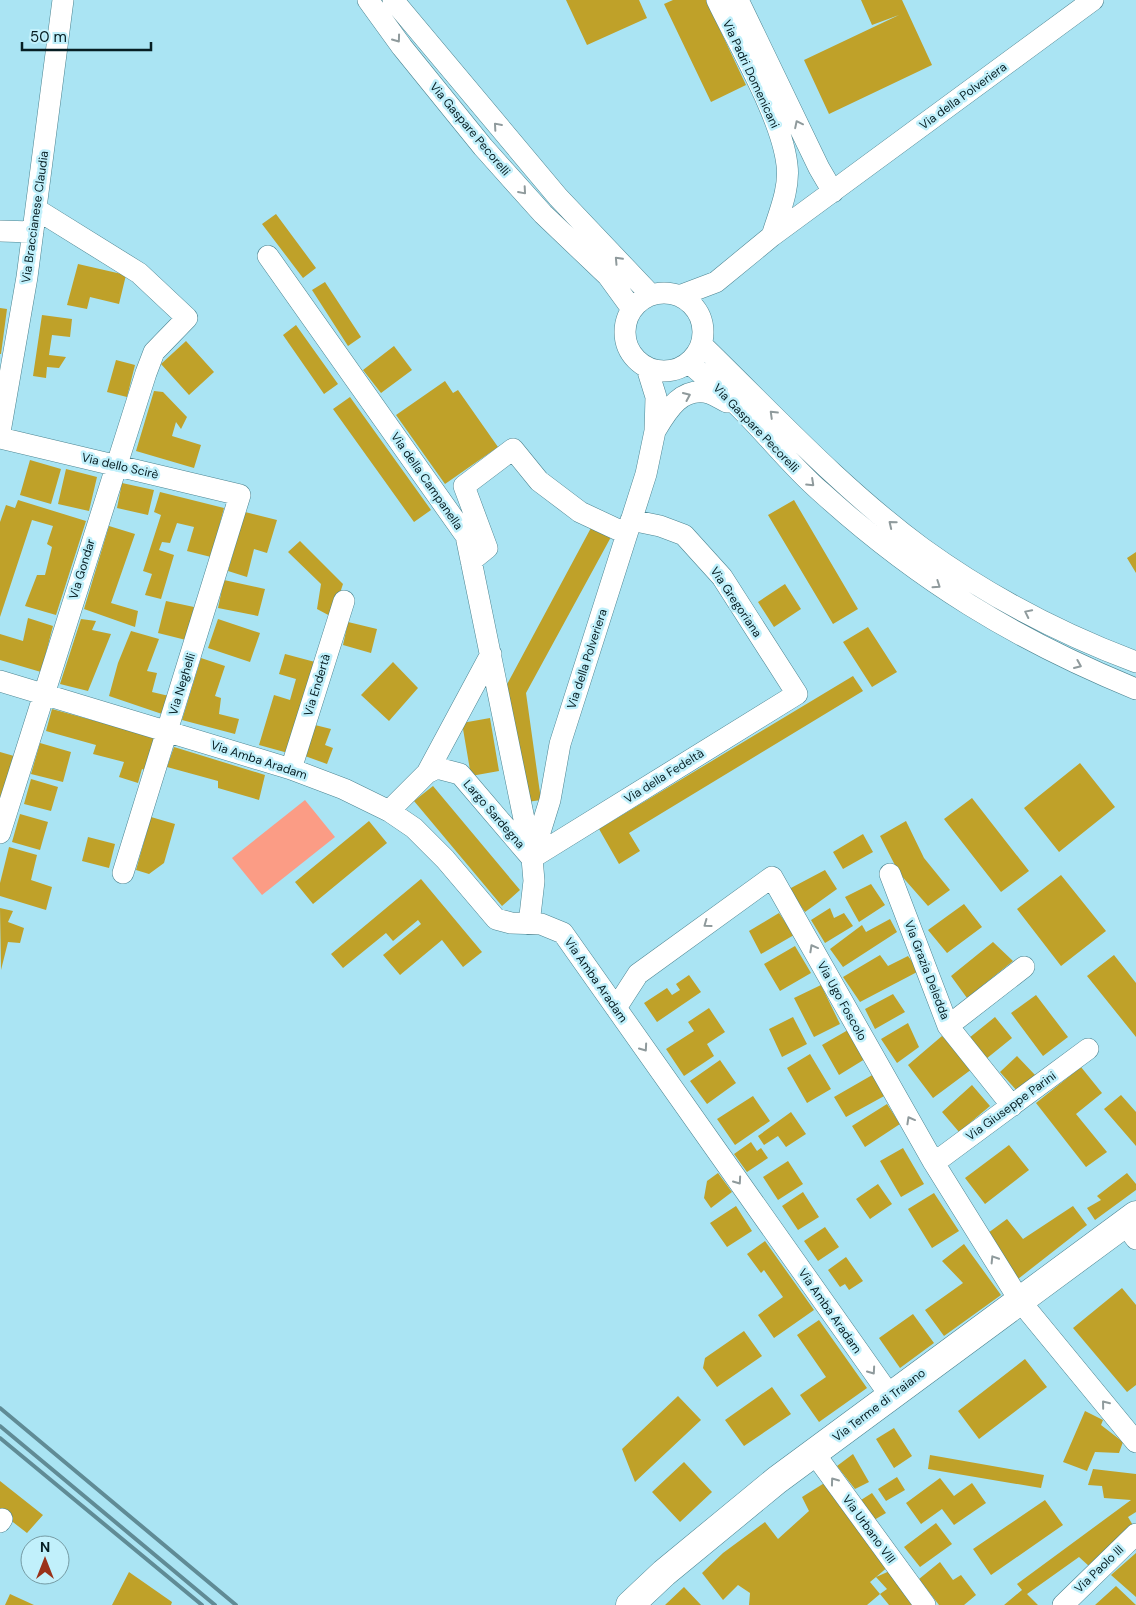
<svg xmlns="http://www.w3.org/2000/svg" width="1136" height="1605" font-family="'DM Sans',sans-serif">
<rect width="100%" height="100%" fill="#aae4f3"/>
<path fill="#fb9c85" d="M305,800L335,837L262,895L232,858Z"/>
<path fill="#bfa129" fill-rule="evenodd" d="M566,0H639L647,18L587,45Z
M673,0H706L746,85L711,102L664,4Z
M861,0H902L932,65L829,114L804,60L899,15L872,25Z
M276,214L316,268L303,278L262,224Z
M78,264L126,275L119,304L90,297L87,309L67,305Z
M325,282L361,337L348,346L312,290Z
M0,308L7,309L1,354H0Z
M42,315L72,319L70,337L52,335L49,355L66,357L59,368L47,367L46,378L33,376Z
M296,325L338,384L324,394L283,335Z
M186,341L214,372L189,395L161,364Z
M394,346L412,370L381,393L363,370Z
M116,360L135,365L127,397L107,392Z
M445,381L453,393L458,390L498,447L445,484L396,415Z
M154,391L163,392L187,417L181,429L176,422L172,436L201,445L194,468L136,451Z
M350,397L431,510L414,522L333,409Z
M30,460L61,469L51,504L20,495Z
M66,469L97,477L89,511L58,504Z
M122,483L154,490L148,515L117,508Z
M160,492L224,508L211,557L187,551L194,527L177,523L170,543L162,542L159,550L174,555L161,599L145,595L152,574L143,571L161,515L154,512Z
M18,500L86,521L56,615L25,606L37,575H45L52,547L47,544L53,526L32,520L0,617V522L6,505L15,508Z
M794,500L858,609L833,624L768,515Z
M245,512L277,520L267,553L254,549L247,577L228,571Z
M109,526L135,534L111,603L138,611L135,627L84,609Z
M592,526L611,537L526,693L541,800L527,802L504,690Z
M300,541L343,584L332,617L317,609L321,584L288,552Z
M1136,552V573L1127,558Z
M224,580L265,589L258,616L218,608Z
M785,584L801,609L774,627L758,602Z
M166,601L194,607L186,640L158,633Z
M28,618L53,626L41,672L0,660V634L23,641Z
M81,619L96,621L92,630L111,634L88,691L60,684Z
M218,619L260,633L250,662L208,648Z
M348,622L377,629L371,653L343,645Z
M868,627L897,672L872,687L843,642Z
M131,631L159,639L147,671L157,673L152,692L169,696L162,714L109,696L118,663Z
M285,654L315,662L288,753L259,745L274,695L290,700L296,679L279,674Z
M201,658L225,666L215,696L221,698L219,714L239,719L235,734L182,720Z
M393,662L418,688L389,721L361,695Z
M853,676L863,691L629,833L640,851L619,864L599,829Z
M52,709L157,738L148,771L142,769L138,783L119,777L124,762L93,754L96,745L46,731Z
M490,718L499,771L471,776L462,723Z
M315,725L331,729L325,745L333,748L327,764L305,756Z
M40,743L71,752L63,782L31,774Z
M174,747L265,775L259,800L218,788V781L167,767Z
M0,752L14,756L0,799Z
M1080,763L1115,807L1059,852L1024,808Z
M31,779L58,787L51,811L24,804Z
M433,786L520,890L502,906L414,801Z
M972,798L1029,871L1001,892L944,819Z
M20,814L48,822L40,850L12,842Z
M151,817L175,824L164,863L149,874L136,870Z
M369,821L387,843L313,904L295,882Z
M906,821L924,858L950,890L928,906L899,873L880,836Z
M863,834L873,852L843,869L833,852Z
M88,837L115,844L109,868L82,861Z
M9,847L37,855L31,880L52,887L46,910L0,896V883Z
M825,870L837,889L805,912L789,889Z
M1061,875L1106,931L1061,966L1017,909Z
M421,879L482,952L463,967L442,940L400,975L383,955L421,924L418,920L393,941L386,933L343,968L331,954Z
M871,884L885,905L859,922L845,897Z
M964,904L982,927L947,953L928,930Z
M0,908L13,911L8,922L24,928L20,943L8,942L1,970Z
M830,908L834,918L844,913L853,926L825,943L811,920Z
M779,913L794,935L761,954L749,931Z
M890,919L897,932L843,967L830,949L862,925L866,932Z
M993,942L1013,961L967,998L951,976Z
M795,946L811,973L780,991L764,964Z
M880,955L888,966L908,956L919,971L860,1002L843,977Z
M1114,955L1136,983V1037L1087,976Z
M689,975L701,992L657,1022L644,1003L667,988L672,995L680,990L676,984Z
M821,985L840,1024L814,1037L794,998Z
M893,994L905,1012L875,1029L865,1009Z
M1036,995L1068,1037L1043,1056L1011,1013Z
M709,1008L725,1032L707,1044L714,1056L684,1076L666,1049L694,1031L688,1022Z
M793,1017L807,1044L782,1057L769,1029Z
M995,1017L1012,1038L986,1059L969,1038Z
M908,1023L919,1047L897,1063L881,1039Z
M848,1030L865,1059L839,1075L822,1045Z
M942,1036L972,1069L933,1098L908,1065Z
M810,1054L831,1089L807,1103L787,1068Z
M1017,1056L1036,1076L1018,1092L1000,1072Z
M720,1060L736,1083L707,1104L690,1081Z
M1081,1067L1102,1093L1076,1114L1107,1152L1086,1167L1036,1103Z
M874,1074L886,1095L846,1117L834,1097Z
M972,1085L990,1106L959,1132L942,1112Z
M1121,1095L1136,1112V1146L1104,1109Z
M753,1096L770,1121L735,1145L717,1119Z
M887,1104L900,1124L865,1147L852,1126Z
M791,1112L806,1134L786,1147L778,1136L764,1145L758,1136Z
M751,1142L757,1151L761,1148L768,1158L747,1172L734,1154Z
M1009,1145L1029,1170L985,1204L965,1178Z
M903,1148L924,1184L901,1197L880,1161Z
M788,1161L803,1184L778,1200L763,1177Z
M718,1173L732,1192L711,1208L704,1198L707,1181Z
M1127,1173L1136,1184V1190L1095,1220L1087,1208L1101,1200L1097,1196Z
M878,1184L892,1204L870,1219L856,1199Z
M803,1192L819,1217L798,1230L782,1206Z
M934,1193L959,1231L932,1248L908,1209Z
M736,1206L752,1231L727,1247L710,1223Z
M1073,1206L1087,1225L1018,1279L988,1233L1007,1219L1023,1239Z
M825,1227L839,1247L818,1261L804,1241Z
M765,1241L814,1310L774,1338L758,1315L783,1297L764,1270L761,1273L747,1254Z
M964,1244L1001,1295L944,1336L925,1310L963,1283L942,1261Z
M846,1257L863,1281L849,1290L845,1284L840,1287L828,1270Z
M1122,1288L1136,1305V1385L1127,1392L1073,1328Z
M913,1314L934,1343L900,1368L879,1338Z
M819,1320L867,1388L819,1422L800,1395L826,1377L797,1335Z
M744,1331L762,1356L717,1387L703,1368L705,1358Z
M1025,1359L1047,1387L979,1439L958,1411Z
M772,1387L791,1414L744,1446L725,1420Z
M678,1396L701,1420L635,1482L622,1449Z
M1085,1411L1103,1420L1101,1425L1123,1442L1119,1453L1095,1452L1087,1471L1063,1462Z
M894,1428L912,1456L894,1468L876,1439Z
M853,1454L869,1482L855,1489L837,1466Z
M930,1455L1044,1475L1041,1488L928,1469Z
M684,1462L712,1492L680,1522L652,1492Z
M1093,1469L1136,1474V1512L1128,1517L1134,1527L1090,1567L1079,1557L1027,1594L1038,1605H1004L1022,1590L1017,1584L1131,1500L1104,1498L1102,1486L1088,1485Z
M897,1477L905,1490L886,1501L878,1489Z
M940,1478L954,1496L972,1483L986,1503L954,1525L942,1509L921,1524L906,1503Z
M0,1481L43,1515L27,1533L0,1512Z
M826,1482L889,1566L876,1577L892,1570L916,1605H889L880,1594L867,1605H749L750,1593L738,1585L723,1600L702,1573L723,1553L765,1522L778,1539L809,1511L802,1497ZM876,1577L887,1589L880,1594L870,1582Z
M872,1493L886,1513L874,1520L861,1500Z
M1045,1500L1063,1525L991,1575L973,1549Z
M936,1523L952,1544L920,1567L904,1547Z
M1136,1553V1597L1111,1575Z
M940,1562L953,1580L961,1575L976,1595L964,1605H939L919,1579Z
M129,1572L172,1602L171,1605H112Z
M1116,1586L1136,1605H1095Z
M684,1587L701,1605H665Z
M10,1594L34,1605H5Z"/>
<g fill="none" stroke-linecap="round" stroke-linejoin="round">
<g stroke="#4c8491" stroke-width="22">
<path id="minor" d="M368,0L402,47L483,147L543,214L608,276L632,309
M393,0L558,197L651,295
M717,0C738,44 782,118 787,165C790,189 779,213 772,236
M738,0L819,168L833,192
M0,231L33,232
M268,256L466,536L532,858
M625 332a39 39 0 1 1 78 0a39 39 0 1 1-78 0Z
M679,296L716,282L772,236L1093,0
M702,345C773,414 842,489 922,548C987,595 1061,634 1136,662
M689,363C705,377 722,390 737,405C766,433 790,465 821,492C918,580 1014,639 1136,689
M655,431C667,411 681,386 709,393C715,395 721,399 727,402
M0,432L27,277L63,0
M0,438L240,495L123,873
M471,561L487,548L464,486L513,449L539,481L580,512L627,534
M0,681L291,769L344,789L389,811L414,828L445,859L496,919L511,923L541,924L563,933L891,1397
M291,769L344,601
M427,773L491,654
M389,811L427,773L437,768L460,774L530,856
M0,833L146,373L154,352L187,318L139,273L36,209
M532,858L797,694L722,577L684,535L660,526L631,520
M890,874L948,1026L1012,1106
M529,924L534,881L532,858L550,800L560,744L646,474L655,431L656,397L647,368
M616,1008L638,974L772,877L934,1163L1020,1301L1136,1442
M948,1026L1024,967
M934,1163L1088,1049
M1124,1223L1136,1239
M814,1453L925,1605
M0,1522L2,1519
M1063,1605L1136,1534"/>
</g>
<g stroke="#4c8491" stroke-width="29">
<path id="major" d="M630,1605L664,1573L777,1480L1136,1215"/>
</g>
<use href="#minor" stroke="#fff" stroke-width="21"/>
<use href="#major" stroke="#fff" stroke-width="28"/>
<path stroke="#608b95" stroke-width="4" d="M0,1408L236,1605
M0,1426L215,1605
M0,1438L202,1605"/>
</g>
<defs><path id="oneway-chevron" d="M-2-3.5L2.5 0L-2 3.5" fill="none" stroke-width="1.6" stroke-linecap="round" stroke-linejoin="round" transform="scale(1.25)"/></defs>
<g stroke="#8f9a9c">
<use href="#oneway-chevron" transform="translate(397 39) rotate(54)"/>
<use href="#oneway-chevron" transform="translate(798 124) rotate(-116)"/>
<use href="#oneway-chevron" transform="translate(497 126) rotate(-131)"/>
<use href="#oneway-chevron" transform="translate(523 191) rotate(49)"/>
<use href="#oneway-chevron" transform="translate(618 260) rotate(-133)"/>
<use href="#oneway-chevron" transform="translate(687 396) rotate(-24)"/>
<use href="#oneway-chevron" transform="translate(773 414) rotate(-136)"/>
<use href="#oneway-chevron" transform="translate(811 483) rotate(43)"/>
<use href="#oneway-chevron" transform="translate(892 524) rotate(-141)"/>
<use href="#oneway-chevron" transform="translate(937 585) rotate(34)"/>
<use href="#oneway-chevron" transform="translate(1028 613) rotate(-154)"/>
<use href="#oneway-chevron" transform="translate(1078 665) rotate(23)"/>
<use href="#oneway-chevron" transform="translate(707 924) rotate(144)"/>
<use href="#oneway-chevron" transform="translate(813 948) rotate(-119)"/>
<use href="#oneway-chevron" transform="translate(644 1048) rotate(55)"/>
<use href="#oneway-chevron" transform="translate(910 1120) rotate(-119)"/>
<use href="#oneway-chevron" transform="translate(738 1181) rotate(55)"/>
<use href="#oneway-chevron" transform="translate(994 1259) rotate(-122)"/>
<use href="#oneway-chevron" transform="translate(872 1371) rotate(55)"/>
<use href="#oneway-chevron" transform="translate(1105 1404) rotate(-129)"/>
<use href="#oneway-chevron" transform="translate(834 1481) rotate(-126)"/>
</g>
<g text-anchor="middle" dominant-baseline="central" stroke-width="5" stroke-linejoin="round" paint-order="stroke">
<g font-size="12" fill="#061e23" stroke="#c1f0fb">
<text transform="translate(751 74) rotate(65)">Via Padri Domenicani</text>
<text transform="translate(963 96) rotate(-36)">Via della Polveriera</text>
<text transform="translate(470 129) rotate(50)">Via Gaspare Pecorelli</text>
<text transform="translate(35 217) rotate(-82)">Via Braccianese Claudia</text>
<text transform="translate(756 428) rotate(46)">Via Gaspare Pecorelli</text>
<text transform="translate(120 466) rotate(13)">Via dello Scirè</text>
<text transform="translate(427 481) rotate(55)">Via della Campanella</text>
<text transform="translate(82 569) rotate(-73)">Via Gondar</text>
<text transform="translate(736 602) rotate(56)">Via Gregoriana</text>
<text transform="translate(587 659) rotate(-72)">Via della Polveriera</text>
<text transform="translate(182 684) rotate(-73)">Via Neghelli</text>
<text transform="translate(317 685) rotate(-73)">Via Endertà</text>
<text transform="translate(259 760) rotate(18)">Via Amba Aradam</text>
<text transform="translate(664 776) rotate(-32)">Via della Fedeltà</text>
<text transform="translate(494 814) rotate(49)">Largo Sardegna</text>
<text transform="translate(927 970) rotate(69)">Via Grazia Deledda</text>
<text transform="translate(596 980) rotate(55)">Via Amba Aradam</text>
<text transform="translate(842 1001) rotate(61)">Via Ugo Foscolo</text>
<text transform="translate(1011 1106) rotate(-36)">Via Giuseppe Parini</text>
<text transform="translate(830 1311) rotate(55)">Via Amba Aradam</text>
<text transform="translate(879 1405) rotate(-37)">Via Terme di Traiano</text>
<text transform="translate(869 1529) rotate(54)">Via Urbano VIII</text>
<text transform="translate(1099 1569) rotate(-44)">Via Paolo III</text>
</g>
</g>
<g transform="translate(45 1560)"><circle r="24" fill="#c1f0fb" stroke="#769ca5"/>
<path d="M0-4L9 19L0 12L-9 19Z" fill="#9a3219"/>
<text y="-8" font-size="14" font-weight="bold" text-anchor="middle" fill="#061e23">N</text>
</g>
<path d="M22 42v8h129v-8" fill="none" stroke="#061e23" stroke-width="2.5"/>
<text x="30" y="42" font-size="15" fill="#061e23" stroke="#c1f0fb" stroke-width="4" paint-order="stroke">50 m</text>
</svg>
